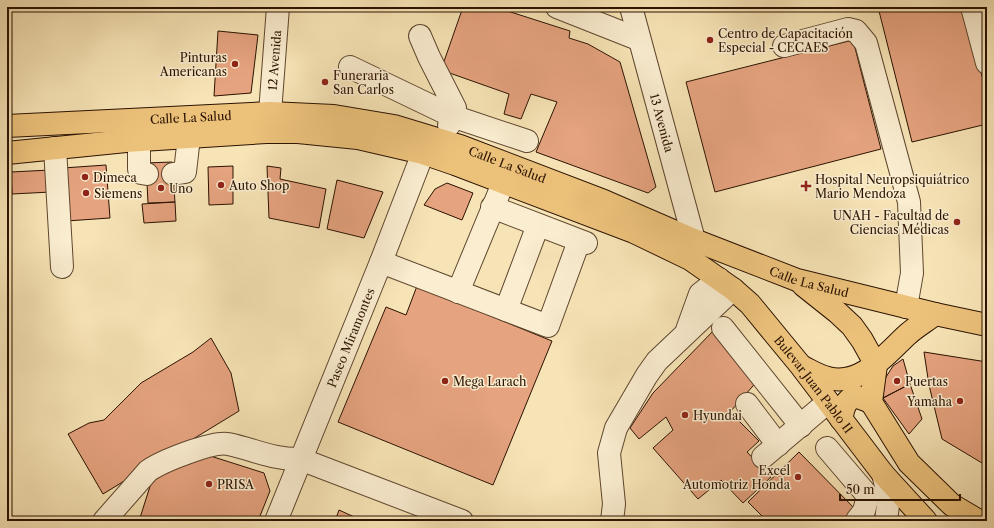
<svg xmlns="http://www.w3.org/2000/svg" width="994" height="528" font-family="'Libre Caslon Text',serif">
<rect width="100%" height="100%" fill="#f7e4b6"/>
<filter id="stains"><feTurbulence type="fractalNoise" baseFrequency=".005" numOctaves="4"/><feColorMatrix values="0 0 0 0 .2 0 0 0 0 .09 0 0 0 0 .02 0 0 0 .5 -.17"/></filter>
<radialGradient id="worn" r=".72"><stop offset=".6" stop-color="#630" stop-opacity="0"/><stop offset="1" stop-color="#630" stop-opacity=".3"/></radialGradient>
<path fill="#e5a37f" stroke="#2b1200" d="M463,7H495L570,31L569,38L588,44L620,62L656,187L648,193L536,152L557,102L531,94L521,119L504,114L509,94L441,70Z
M896,7H965L987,96V124L912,142L879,11Z
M218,31L258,35L251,93L214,96Z
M853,40L881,149L715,192L686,82Z
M172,162L175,202L148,203L146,163Z
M106,165L110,218L66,221L63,168Z
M233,166V204L209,205L208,167Z
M267,166L281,168L280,179L326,189L319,228L269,218Z
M50,170L51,192L12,194L11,172Z
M337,180L383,192L364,238L327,229Z
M447,183L473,193L462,220L424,205L435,189Z
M175,202L176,221L144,223L142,204Z
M417,286L552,341L493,485L338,422L386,307L406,315Z
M715,329L760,378L730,412L759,441L747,452L771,477L743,503L721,480L698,499L653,448L673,430L666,417L639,439L630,428L653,393Z
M211,338L231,373L239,411L103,494L68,434L89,423L104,420L141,383L193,352Z
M924,352L987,362V466L942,439L929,385Z
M903,359L910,384L883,398L881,389L886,377L893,366Z
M910,384L922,419L909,434L883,398Z
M799,452L858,512L848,521H767L748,502Z
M201,453L264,473L270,491L258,521H139L153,477Z
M339,510L363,521H335Z"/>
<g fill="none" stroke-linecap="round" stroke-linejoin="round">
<g stroke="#5e462e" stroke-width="24">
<g id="minor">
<path d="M557,7L638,39"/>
<path id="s1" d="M631,7L694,240"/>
<path d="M972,7L987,63"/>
<path d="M420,36L429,57L455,108L449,125"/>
<path d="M784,46L848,29L856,31L866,43L909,202L912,273L906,307"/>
<path d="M350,67L452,116L527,141"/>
<path id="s2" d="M270,113L278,7"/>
<path d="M139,141V169L141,173L147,174"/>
<path d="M55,148L62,267"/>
<path d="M173,174L185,172L189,137"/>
<path d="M492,207L586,243"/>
<path d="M381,262L548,326L579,241"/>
<path d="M458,292L504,181"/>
<path d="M506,310L538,225"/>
<path d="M723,328L801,426"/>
<path d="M687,330L700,294L719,279"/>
<path d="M747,404L778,445"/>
<path d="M827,448L868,496L864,511L857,520"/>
<path d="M763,457L828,402"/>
<path d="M883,474L889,497L886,521"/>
<path d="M104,521L148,471C162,461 213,441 228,444C253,449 274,460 300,459L462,521"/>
<path id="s3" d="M276,521L381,262L423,153"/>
<path d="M612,521L614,504L609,453L616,428L647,375L657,361L733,289"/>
</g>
</g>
<g stroke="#2b1200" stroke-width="24">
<g id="major">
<path id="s4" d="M7,126L270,113L334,116L394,126L460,146L604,201L694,240L797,280L935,314L987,325"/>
<path id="s5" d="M7,153L126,141L266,132H298L358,138L423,153L455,164L634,232L690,259L733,289L750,304L801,366L883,474L926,521"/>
<path d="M803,285L837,312L852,326L862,340L876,365L871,402L909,463L952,505L979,521"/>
<path d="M803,367C811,371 819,376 828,378C861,387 886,354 908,334C916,327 926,321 935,314"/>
<path d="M841,419C844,408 844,401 855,396L871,402"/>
</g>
</g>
<use href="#minor" stroke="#faedd0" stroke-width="22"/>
<use href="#major" stroke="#ecc27b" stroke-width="22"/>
</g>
<g fill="#8f2418" stroke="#faedd0" stroke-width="1.5">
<circle cx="710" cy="40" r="4"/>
<circle cx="235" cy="64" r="4"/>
<circle cx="325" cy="82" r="4"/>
<circle cx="85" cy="177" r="4"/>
<circle cx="221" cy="185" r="4"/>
<path d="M804 180h4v4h4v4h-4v4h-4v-4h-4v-4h4z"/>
<circle cx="161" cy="188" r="4"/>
<circle cx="86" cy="193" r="4"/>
<circle cx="957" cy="222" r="4"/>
<circle cx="445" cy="381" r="4"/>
<circle cx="897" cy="381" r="4"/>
<circle cx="960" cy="401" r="4"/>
<circle cx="685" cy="415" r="4"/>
<circle cx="798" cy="477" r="4"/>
<circle cx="209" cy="484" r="4"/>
</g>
<g text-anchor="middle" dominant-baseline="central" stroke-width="3" stroke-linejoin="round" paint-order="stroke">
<g font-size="12" fill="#2b1200" stroke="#faedd0" text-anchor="start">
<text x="718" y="33">Centro de Capacitación<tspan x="718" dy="14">Especial - CECAES</tspan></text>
<text x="227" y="57" text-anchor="end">Pinturas<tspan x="227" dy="14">Americanas</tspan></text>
<text x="333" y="75">Funeraria<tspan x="333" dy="14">San Carlos</tspan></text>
<text x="93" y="177">Dimeca</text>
<text x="815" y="179">Hospital Neuropsiquiátrico<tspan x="815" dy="14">Mario Mendoza</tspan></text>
<text x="229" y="185">Auto Shop</text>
<text x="169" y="188">Uno</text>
<text x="94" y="193">Siemens</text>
<text x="949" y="215" text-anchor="end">UNAH - Facultad de<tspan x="949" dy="14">Ciencias Médicas</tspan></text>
<text x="453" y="381">Mega Larach</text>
<text x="905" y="381">Puertas</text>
<text x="952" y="401" text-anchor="end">Yamaha</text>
<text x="693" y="415">Hyundai</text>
<text x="790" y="470" text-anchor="end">Excel<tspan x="790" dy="14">Automotriz Honda</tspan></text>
<text x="217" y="484">PRISA</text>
</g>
<g font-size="12" fill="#2b1200" stroke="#faedd0">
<text stroke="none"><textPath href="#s2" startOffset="53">12 Avenida</textPath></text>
<text stroke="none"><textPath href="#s4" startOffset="184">Calle La Salud</textPath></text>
<text stroke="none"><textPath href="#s1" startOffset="120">13 Avenida</textPath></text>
<text stroke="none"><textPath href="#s4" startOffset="508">Calle La Salud</textPath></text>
<text stroke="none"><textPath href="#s4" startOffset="832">Calle La Salud</textPath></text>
<text stroke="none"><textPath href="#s3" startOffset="198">Paseo Miramontes</textPath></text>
<text stroke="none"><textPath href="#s5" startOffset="884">Bulevar Juan Pablo II</textPath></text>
</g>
</g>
<rect width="994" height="528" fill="none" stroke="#f7e4b6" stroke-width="24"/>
<rect x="8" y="8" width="978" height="512" fill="none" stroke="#2b1200" stroke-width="2"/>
<rect x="12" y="12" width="970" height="504" fill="none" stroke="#2b1200"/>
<path d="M840 494v6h120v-6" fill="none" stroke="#2b1200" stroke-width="2"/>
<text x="846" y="494" font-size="12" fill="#2b1200" stroke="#faedd0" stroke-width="3" paint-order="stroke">50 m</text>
<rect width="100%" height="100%" filter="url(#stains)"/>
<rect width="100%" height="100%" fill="url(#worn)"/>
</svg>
